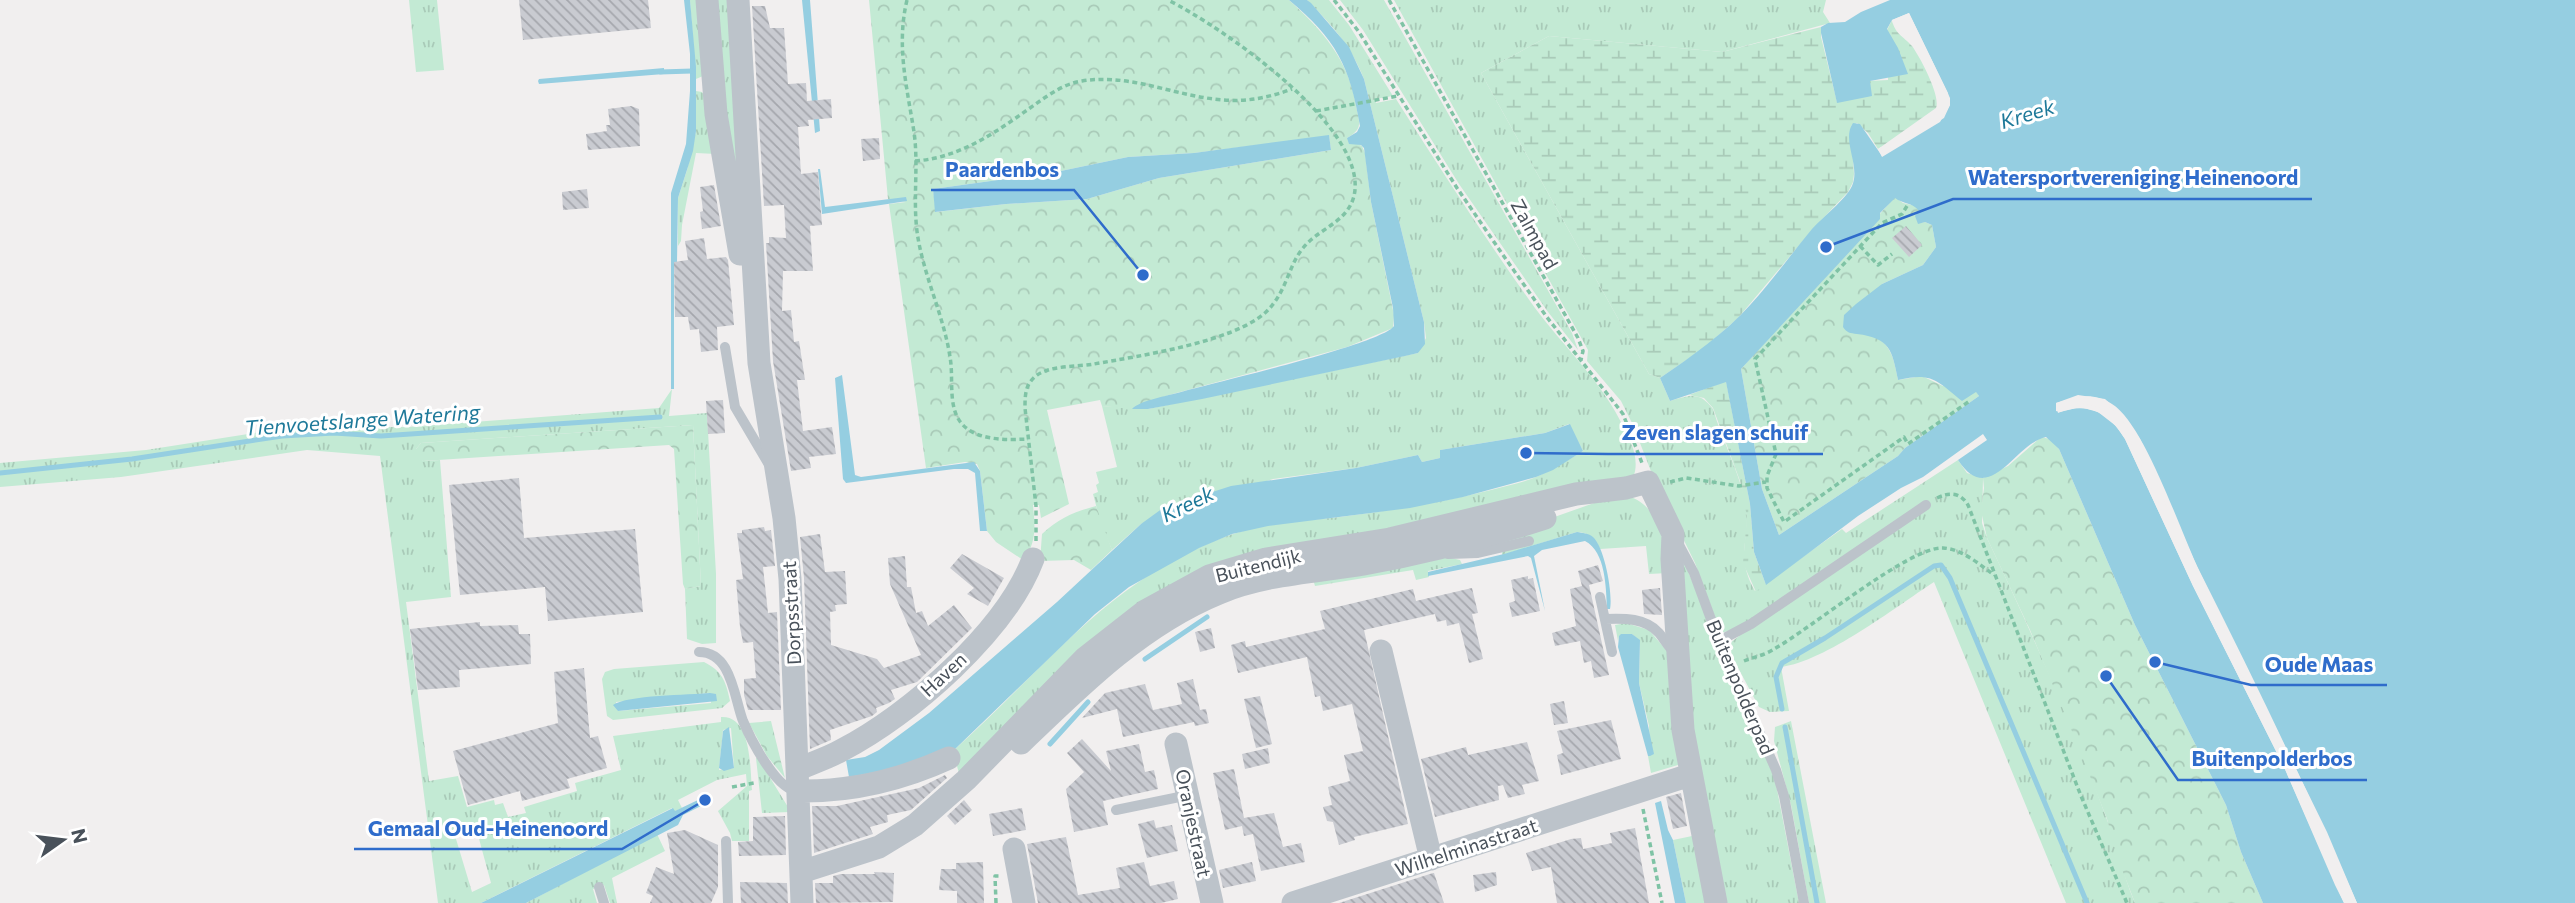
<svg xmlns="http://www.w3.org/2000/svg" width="2575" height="903" font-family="Commissioner,sans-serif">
<defs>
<pattern id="grass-tufts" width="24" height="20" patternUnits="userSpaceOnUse" patternTransform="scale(1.75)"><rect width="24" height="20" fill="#c3ead4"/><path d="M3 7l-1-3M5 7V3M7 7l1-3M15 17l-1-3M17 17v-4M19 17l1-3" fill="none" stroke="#a9cab8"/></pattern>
<pattern id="forest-crowns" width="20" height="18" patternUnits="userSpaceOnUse" patternTransform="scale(1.75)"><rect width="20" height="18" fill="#c3ead4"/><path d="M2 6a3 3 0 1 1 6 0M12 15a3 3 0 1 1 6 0" fill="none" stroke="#a9cab8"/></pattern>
<pattern id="wetland-marsh" width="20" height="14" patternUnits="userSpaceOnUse" patternTransform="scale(1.75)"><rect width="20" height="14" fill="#c3ead4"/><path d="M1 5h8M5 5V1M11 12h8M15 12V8" fill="none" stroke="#a9cab8"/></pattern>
<pattern id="building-back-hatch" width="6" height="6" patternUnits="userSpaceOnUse" patternTransform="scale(1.75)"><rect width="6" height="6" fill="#c9cbd1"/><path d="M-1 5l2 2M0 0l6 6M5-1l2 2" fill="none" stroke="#a5a7ad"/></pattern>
</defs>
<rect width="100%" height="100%" fill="#f1efef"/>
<path fill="url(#grass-tufts)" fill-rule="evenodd" d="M409,0H437L444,70L416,72Z
M690,0H700L703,76L696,79Z
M710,0H732L747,254Z
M1307,0H1329L1349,25L1393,96L1375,99L1376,103L1396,99C1441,170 1486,240 1535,308C1564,347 1603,383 1624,428C1632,443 1640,461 1633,478L1270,555L961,781L953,751C1044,670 1110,577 1230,535C1265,523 1303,521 1340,517C1391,510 1441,503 1491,490C1506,486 1522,483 1536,477C1552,470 1568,460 1583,451L1569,424L1545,433L1440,450V458L1422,462L1418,455L1356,468L1273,479L1141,524L1112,550L1101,524L1093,494L1098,492L1096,485L1099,483L1096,472L1117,467L1102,406L1148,409L1418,353L1426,338L1424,322L1364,79C1352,47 1331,24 1307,0Z
M1340,0H1384L1572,333L1578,350L1548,312L1459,184L1363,30Z
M1394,0H1826L1823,12L1830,23L1722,52L1549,36L1481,73L1649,374L1660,378L1670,401C1689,395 1700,391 1713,409C1722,440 1738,469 1745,501C1753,537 1733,553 1755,591L1842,529L1846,533L1958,460L1967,473L1983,478L1982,523L1987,538C2030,629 2072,722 2106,817C2117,846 2123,875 2135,903H2066L1934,582C1894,608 1826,661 1781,667L1789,711L1770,712L1759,707L1728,649L1730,643L1739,636L1735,629L1721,633L1695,563L1654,479L1633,425L1621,401L1587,361L1588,350Z
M696,91L702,92L705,97L716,154L696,153L682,225L681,241L678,246V198L687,170L696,131Z
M672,389L669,416L707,413L716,574V643L702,644L687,639L685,589L701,586L693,425L421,443L416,449L423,461L440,460L451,597L406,602L429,781L458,776L467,807L494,800L495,805L503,803L508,817L526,813L524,807L577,791L575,783L621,770L613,736L721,722V717C752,715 750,769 752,790L749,791V841H732L730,833L718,811L747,786L746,774L717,780L678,800L682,808L674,812L672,808L481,903H438L380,456L307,450L121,477L0,487V463L146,450L292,427H407L659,408ZM731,728L734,768L719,770L723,730ZM475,824L491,883L472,892L453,829Z
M1627,496C1661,505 1664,544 1668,573L1649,574L1646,546L1600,549C1595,538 1590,533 1577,532L1502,555V552L1448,549L1546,520L1611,497Z
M1439,555L1460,560L1462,564L1428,571L1429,577L1416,580L1413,570L1315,586L1312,576Z
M1682,557L1775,779L1799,903H1721L1695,776Z
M1626,623L1649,630L1673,658L1675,749L1681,753L1678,765L1651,773L1648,756H1650L1649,726L1639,683L1640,641L1632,634L1619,636L1618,641L1615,625Z
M704,662C722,671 726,681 730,701L722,708L613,720L607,716L602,679L605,672L614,669ZM710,693L711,703L618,711L616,702Z
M1791,721L1826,903H1809L1791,805L1774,741L1775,727Z
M756,758H758L791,812L762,813Z
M657,834L665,851L612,878L617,903H610L604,885L593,889L597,903H526Z
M1692,836L1709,903H1686L1673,840Z"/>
<path fill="url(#forest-crowns)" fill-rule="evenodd" d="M869,0H1289C1323,31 1348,59 1356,105C1359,123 1364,128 1347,138L1362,146L1365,153L1371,202L1394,315L1393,328L1347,347L1169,395L1132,409L1102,406L1100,400L1047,410L1069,504L1041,518L1039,505H1033C1035,525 1037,544 1023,560L996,542L987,531L980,471L977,464L965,462L926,468L889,204L906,202L888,199ZM1329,136L1331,150L1159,178L1087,199L1006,204L936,212L933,189L1056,172L1128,157L1194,153Z
M1895,197L1903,203L1916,206L1920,212L1918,223L1925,222L1932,225L1936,247L1923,265L1882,284L1869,335C1891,341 1894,359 1898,380L1922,376L1943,386L1976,391L1979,396L1905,448L1898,456L1779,535L1762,489L1741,369Z
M693,425L701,586L685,589L683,584L674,449L669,445L423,461L415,455L416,449L421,443Z
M2041,437L2050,439L2059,449L2135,625L2226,805L2241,852L2263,903H2135L2118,859L2107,819L2074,736L2030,630L1987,538L1981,511L1984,488L1983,478L2008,466Z
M1096,506L1112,550L1091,570L1074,560L1040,561L1042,534C1059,518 1074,512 1096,506Z
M771,721L785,778L767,756L749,723Z"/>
<path fill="url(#wetland-marsh)" d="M1892,20C1895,34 1903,36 1912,46C1920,57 1941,96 1936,108L1878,149L1868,133L1857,123L1851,126L1854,174L1853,182L1848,192L1812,230L1738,318L1704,348L1660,378L1649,374L1481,73L1549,36L1722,52L1821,27V37L1837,102L1869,81L1888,80L1889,37L1887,30Z
M1726,381L1750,504L1754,552L1766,585L1756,592L1743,563L1747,517L1740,481L1713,408L1704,398L1689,395Z"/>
<path fill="#95cee1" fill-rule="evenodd" d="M684,0H690L696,67V131L693,151L678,198L677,262L674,263V389H671V193L686,144L690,91V54Z
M802,0H810L820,131L815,133Z
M1289,0H1307L1311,3L1349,47L1364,79L1424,322L1425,344L1418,353L1405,356L1202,399L1148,409H1132C1141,400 1167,396 1181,392C1213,383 1382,344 1394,326L1393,308L1371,202L1364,148L1361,145L1349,144L1347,138L1357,132L1360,126C1350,66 1336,39 1289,0Z
M1890,0H2575V903H2357C2308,791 2255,681 2200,572C2181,534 2145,424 2112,404C2091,391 2078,397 2056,403L2058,413C2088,401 2109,413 2125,439L2193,586L2284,767L2344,903H2263L2241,852L2226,805L2135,625L2059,449L2046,437C2015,443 1990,509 1958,460L1987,440L1983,434L1923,477L1901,488L1858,516L1766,585L1754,552L1750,504L1726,382L1670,401L1660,378C1692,356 1724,334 1751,304C1773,280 1791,254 1812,229C1823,217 1845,200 1852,186C1861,166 1841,140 1853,123L1860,124L1882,156L1944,118L1950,105V98L1909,13L1892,20L1887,29L1898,48L1908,74L1870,81L1872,96L1837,103L1821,33V27L1828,23L1845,22L1861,12ZM1895,198C1903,204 1912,202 1919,211L1915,216L1918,224L1925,222L1932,225L1936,247L1923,265L1882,284L1856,304L1844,315L1843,327C1847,333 1850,333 1857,334C1890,338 1892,350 1898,380C1932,372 1936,380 1962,401L1976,392L1979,396L1905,448L1898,456L1779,535L1762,489L1741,369L1880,219V213Z
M664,68V74L539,84L538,81L539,79Z
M1329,135L1331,150L1159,178L1087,199L1006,204L935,212L933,189L1056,172L1128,157L1194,153Z
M818,169H820L825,207L906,197L907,201L822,214Z
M842,375L855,475L861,477L974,462L980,471L987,531H980L975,473L968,469H954L846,483L843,479L835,378Z
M1570,424L1583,451L1553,470L1536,477L1463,497L1410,508L1268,526L1232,534L1199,548L1129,587L1095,614L953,751L912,766L849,777L846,760L865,757L879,750L929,713L1057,602L1141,524L1163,508L1231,486L1356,468L1418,455L1422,462L1440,458V450L1545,433Z
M1577,532C1582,533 1589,533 1593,537C1605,548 1613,595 1610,609H1607C1606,588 1606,552 1585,541L1542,550L1534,556L1545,611L1531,558L1528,556L1428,576V572L1504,554Z
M1621,634H1632L1640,640L1639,683L1654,754L1650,756H1648L1618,647L1619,636Z
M710,693L716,694L717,701L618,711L613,705C627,695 689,695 710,693Z
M729,727L734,768L724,771L719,768L723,731Z
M700,799L703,805L683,815L678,825L526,903H481L673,808L675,811Z
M1661,801L1668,830L1673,840L1686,903H1675L1655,803Z"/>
<path fill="#f1efef" d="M1909,13L1948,93L1950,105L1940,122L1882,157L1878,149L1881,147L1883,152L1935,121L1944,112L1947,105L1945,94L1908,18L1893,24L1892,20Z
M2078,395L2105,399L2121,413L2140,439L2199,571L2327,832L2357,903H2353L2350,897L2324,834L2196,572L2137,441L2119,416L2104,402L2078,398L2058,406L2059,409L2080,403L2100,408L2118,423L2128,437L2196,584L2287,765L2348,903H2344L2335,885L2284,767L2193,586L2125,439L2116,426L2098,412L2080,407L2060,412L2056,411V403Z"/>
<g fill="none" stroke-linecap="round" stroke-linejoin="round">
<path stroke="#95cee1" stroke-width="5" d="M660,72L692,71
M0,473L132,459L282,436L334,433L381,436L660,417
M1145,659L1207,617
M1782,709L1776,677L1782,663L1825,638L1934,566L1941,565L1950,578L2087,903
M1785,727L1817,903
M1050,744L1088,702"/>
</g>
<path fill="url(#building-back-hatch)" d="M519,0H648L651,28L523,40Z
M752,6H765L770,28H784L788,84L806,83L807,101L831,99L832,118L808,120L809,126L798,127L801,174L818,172L822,225L810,226L813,271H783L782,311L791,310L794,342L799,341L805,380H797L803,431L832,427L836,454L809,457L811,468L791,471L773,361L766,243H769V237L786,238L784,205L764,206Z
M631,106L639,109L640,146L588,150L586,134L607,131L606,125H610L608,109Z
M879,138L880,159L863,161L861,139Z
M714,185L721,226L702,229L700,212L703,211L700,187Z
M587,189L589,208L563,210L562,192Z
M1906,226L1922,245L1909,257L1892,238Z
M704,238L707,259L726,257L728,260L734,325L717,327L718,350L701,352L699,329L690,330L688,317H675L674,262L688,260L685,241Z
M723,400L725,433L708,434L706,401Z
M519,478L524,538L635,529L643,612L548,621L545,587L460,595L449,485Z
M764,527L765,531L771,530L775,566L763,567L768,613L777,612L781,710H748L744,695V679L756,678L753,642L743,643L740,627L736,580L743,579L737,533H742V530Z
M820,534L825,572L845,571L847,604L835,605L836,611L830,612L831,645L877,659L884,668L921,655L890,584L888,558L905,556L907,587H911L916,613L922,611L928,626L954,605L972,628L917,682L891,690L895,699L889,703L876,708L877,712L872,716L830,730L831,740L810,749L804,578L800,537Z
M962,554L1004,578L988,606L967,594L974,588L950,568Z
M1598,565L1603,581L1589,585L1609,675L1594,678L1591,661L1584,663L1580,641L1555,646L1552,633L1576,626L1570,589L1582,586L1578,571Z
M1528,576V579L1533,578L1540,611L1512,617L1509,603L1515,601L1511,580Z
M1472,588L1478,613L1472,614L1483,659L1469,663L1459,623L1447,626L1446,620L1437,622L1435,614L1364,630L1408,824L1354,837L1355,840L1339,845L1333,822L1327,821L1323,807L1332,805L1328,787L1350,781L1344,755L1363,751L1352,704L1323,711L1320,696L1315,697L1307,657L1238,673L1231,645L1245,641L1246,647L1325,629L1320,611L1413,589L1416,601Z
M1660,588L1662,615L1644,614L1642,590Z
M480,622V626L518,625L519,634H530L531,664L459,670L460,687L418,690L410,629Z
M1211,628L1215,648L1200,652L1195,632Z
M584,668L590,738L598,736L607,768L567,779L570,788L522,801L520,791L468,805L453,751L558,723L554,672Z
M1193,679L1200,710L1206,709L1209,723L1195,726L1194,722L1123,737L1117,709L1082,718L1105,693L1145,684L1153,710L1182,704L1177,683Z
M1260,696L1272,744L1256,748L1244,699Z
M1564,701L1568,723L1554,725L1550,704Z
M1611,720L1621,759L1561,775L1557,755L1563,753L1557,731Z
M1082,739L1111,771L1106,751L1139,744L1145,772L1154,770L1158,789L1103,801L1108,825L1074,832L1066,789L1084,772L1067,753Z
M1527,742L1539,781L1522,785L1525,794L1508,798L1503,785L1498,786L1499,800L1435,817L1421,759L1466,747L1468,755Z
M1268,748L1270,763L1245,769L1242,754Z
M1234,769L1244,818L1274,813L1283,847L1301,843L1305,862L1261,871L1253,834L1244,836L1242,826L1225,830L1213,773Z
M945,775L947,778L911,810L887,815L888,822L870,827L873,834L814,853L812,806H837L919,788Z
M1681,793L1687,826L1673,829L1666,797Z
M964,800L972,810L955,825L947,816Z
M1022,808L1026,830L993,836L989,814Z
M785,816L786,855L739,856L738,842L753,841V817Z
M1154,820L1156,828L1172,825L1178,851L1147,858L1138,824Z
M1635,828L1649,903H1557L1551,867L1532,871L1526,853L1571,839L1581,838L1583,849L1612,843L1610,833Z
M685,830L718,845V887L711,903H650L653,896L646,893L656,867L674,874L667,833Z
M1066,837L1078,895L1120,888L1116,868L1144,862L1150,886L1174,881L1178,899L1161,903H1038L1027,844Z
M983,862L984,903H957V891L939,890L941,869H956V863Z
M1252,862L1256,881L1223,888L1219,870Z
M874,872L894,873L893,902L816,903L815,883H833V876L841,874H875Z
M1496,872L1497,885L1475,892L1473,875Z
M1434,873L1444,903H1339L1433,873Z
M740,882L787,883L788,903H741Z"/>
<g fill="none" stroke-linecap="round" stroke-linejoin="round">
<path stroke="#7fc3a5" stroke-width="3.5" stroke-dasharray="5 3.5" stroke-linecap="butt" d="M907,0C896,46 907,87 914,132C919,167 912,203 918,238C925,279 944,317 950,357C954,378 947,407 962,424C977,441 1007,440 1028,439
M1334,0L1359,32L1457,188L1503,255L1546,316L1623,414L1642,463
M1389,0L1578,338L1583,351L1581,360
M1316,111L1398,96
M915,161C959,158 995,133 1030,108C1046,97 1062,84 1082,81C1132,73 1176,97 1224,100C1248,102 1271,97 1292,89
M1907,206L1902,214L1882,223L1755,359L1776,454L1767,476V488L1784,522L1904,437L1908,444L1971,400
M1860,246L1878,265L1892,254
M1670,482L1686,478L1739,486L1766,482
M1937,498C1950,492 1960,492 1968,505L2081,796L2127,903
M1036,541V506L1025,408C1025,395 1025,384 1037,375C1052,365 1077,367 1094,364C1139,356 1234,342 1266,312C1287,292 1288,266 1303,248C1319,228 1347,223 1354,196C1370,128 1220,26 1168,0
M1744,661C1754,657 1765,655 1774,649C1809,630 1910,546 1943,548C1962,549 1979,564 1994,575
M732,787L754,783
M1643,809L1662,903
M996,903L995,876H999"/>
<path stroke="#bcc3ca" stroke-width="10" d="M725,347L735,407L768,463
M1677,541L1694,573L1719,641L1776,770L1784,796L1804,903
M1448,554L1478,553L1529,541
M1600,597L1612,652
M1605,619C1624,618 1646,618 1659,633C1664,639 1668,646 1673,651
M1719,641L1751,624L1926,505
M699,652C732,652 734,698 743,721C751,740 777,791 798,791
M1116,810L1189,795
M726,841L728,903
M599,887L604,903"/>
<path stroke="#bcc3ca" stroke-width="23" d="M707,0L716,114L740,254
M738,0L759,363L784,518L790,579L802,903
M1381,651L1431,859
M1021,743C1080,686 1141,625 1219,593C1264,574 1316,572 1364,564C1425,553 1486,537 1545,518
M1176,744L1212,903
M798,769C812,763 828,758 842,750C910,715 1006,631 1033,559
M798,791C852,792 901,780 949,758
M1014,849L1024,903
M801,872L879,847L915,825L966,780L1085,658L1145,611L1209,576L1266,559L1390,539L1576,494L1626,488L1648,482L1673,534L1672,559L1683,730L1716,903
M1293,903L1690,775"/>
</g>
<g text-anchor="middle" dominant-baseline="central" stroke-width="6" stroke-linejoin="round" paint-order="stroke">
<g font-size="19" fill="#49515a" stroke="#fff">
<text transform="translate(1535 234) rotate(61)">Zalmpad</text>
<text transform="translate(1258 565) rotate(-14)">Buitendijk</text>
<text transform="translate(791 613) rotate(-93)">Dorpsstraat</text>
<text transform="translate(943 674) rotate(-43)">Haven</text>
<text transform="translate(1741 687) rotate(67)">Buitenpolderpad</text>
<text transform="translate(1194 823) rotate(78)">Oranjestraat</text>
<text transform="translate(1466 847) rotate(-18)">Wilhelminastraat</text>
</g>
<g font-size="21" font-style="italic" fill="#1e7999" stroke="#fff">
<text transform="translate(2027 113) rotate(-17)">Kreek</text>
<text transform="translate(362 419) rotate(-4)">Tienvoetslange Watering</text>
<text transform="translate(1187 503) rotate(-26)">Kreek</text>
</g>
</g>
<path fill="none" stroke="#2f6ccb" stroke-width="2.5" d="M1143 275L1074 190H931M1826 247L1953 199H2312M1526 453L1608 454H1823M2155 662L2251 685H2387M2106 676L2178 780H2367M705 800L622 849H354"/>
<g fill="#2f6ccb" stroke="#fff" stroke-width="2.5">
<circle cx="1143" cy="275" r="7"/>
<circle cx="1826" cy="247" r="7"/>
<circle cx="1526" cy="453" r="7"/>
<circle cx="2155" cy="662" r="7"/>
<circle cx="2106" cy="676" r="7"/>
<circle cx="705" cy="800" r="7"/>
</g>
<g font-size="21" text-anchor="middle" font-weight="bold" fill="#2f6ccb" stroke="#fff" stroke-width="6" stroke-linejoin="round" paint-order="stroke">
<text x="1002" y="177">Paardenbos</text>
<text x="2133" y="185">Watersportvereniging Heinenoord</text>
<text x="1715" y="440">Zeven slagen schuif</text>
<text x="2319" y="672">Oude Maas</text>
<text x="2272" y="766">Buitenpolderbos</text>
<text x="488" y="836">Gemaal Oud-Heinenoord</text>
</g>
<g transform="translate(63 840) rotate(76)" stroke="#ffffff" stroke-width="5" paint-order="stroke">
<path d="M0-5L12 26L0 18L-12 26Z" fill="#49515a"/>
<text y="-10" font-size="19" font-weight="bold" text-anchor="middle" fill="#49515a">N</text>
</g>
</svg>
